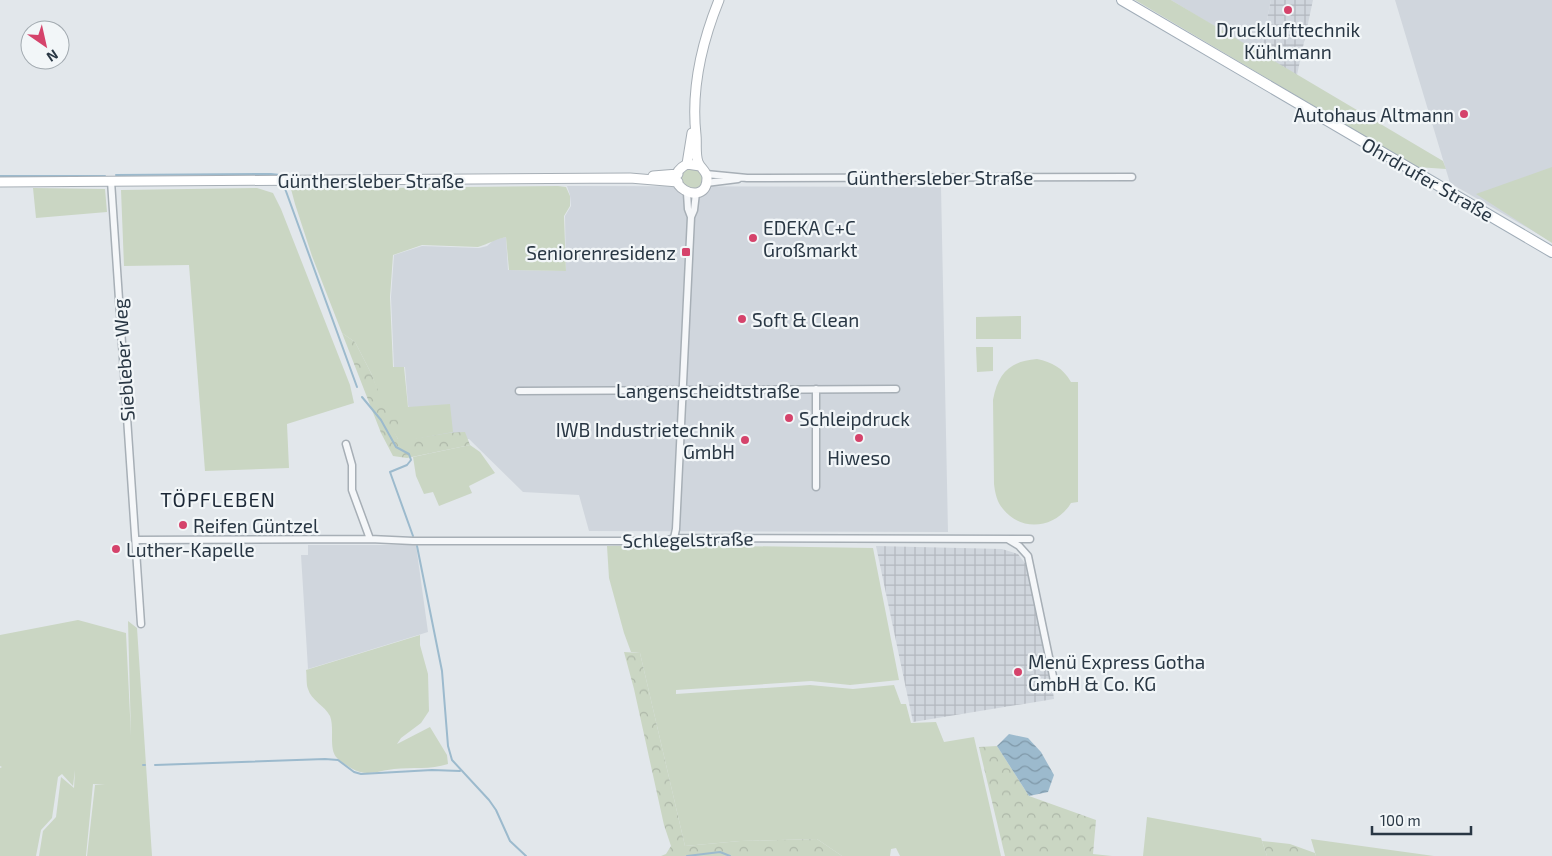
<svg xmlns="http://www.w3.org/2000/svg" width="1552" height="856" font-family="'Exo 2',sans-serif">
<defs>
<pattern id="industrial-grid" width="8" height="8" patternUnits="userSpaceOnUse" patternTransform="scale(1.25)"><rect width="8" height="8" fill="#d0d6dd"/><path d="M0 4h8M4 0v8" fill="none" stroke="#b3b8bf"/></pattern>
<pattern id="forest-crowns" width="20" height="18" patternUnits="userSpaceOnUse" patternTransform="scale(1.25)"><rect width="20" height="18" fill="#cad6c3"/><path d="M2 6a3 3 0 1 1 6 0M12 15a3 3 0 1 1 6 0" fill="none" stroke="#aeb8a9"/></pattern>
<pattern id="water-waves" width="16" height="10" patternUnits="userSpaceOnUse" patternTransform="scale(1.25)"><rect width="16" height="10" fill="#9cbacd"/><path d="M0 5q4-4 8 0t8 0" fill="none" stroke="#7f98a8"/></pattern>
</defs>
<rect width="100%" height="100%" fill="#e2e7eb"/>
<path fill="#d0d6dd" d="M1171,0H1271L1260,54Z
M1395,0H1552V242L1450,183Z
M567,186L941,187L948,532L589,531L579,495L523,492L469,439L421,441L408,405L405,367H394L391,297L394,255L422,246L479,248L487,246L494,240L506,237L508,270L566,271L565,216L571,206L570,195Z
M308,545H416L428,632L308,669L301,555H308Z"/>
<path fill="url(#industrial-grid)" d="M1271,0H1313L1297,75L1260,54Z
M876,546L1002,549L1018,554L1027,566L1051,677L1054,699L913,722Z"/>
<path fill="#cad6c3" d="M1135,0H1171L1443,161L1446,169L1417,167Z
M1552,167V243L1476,194Z
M681 179a11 11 0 1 1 22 0a11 11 0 1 1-22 0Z
M558,186L566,187L570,196V206L564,216L566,271L509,270L506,237C496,239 488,244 478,247L422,245L393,255L390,297L393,367H404L408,407L450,404L453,432L415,439H398L391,428L371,373L355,342L342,333L312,256L295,204L291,189Z
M33,188L105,189L107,212L36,218Z
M257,188L273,193L281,209L350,385L354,403L287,424L289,468L205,471L189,265L124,266L121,190Z
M1021,316V339H976V317Z
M976,347H993V371L977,372Z
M1037,359C1052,362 1063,368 1071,382H1078V502L1071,503C1056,528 1022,533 1003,509C997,502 995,493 994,484L993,400C998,373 1010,361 1037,359Z
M470,445L480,452L495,473L469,486L472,493L439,506L433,492L424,494L416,476L413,457Z
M671,545L873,548L899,680L850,685L811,681L676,690V694L810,685L853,689L894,685L901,704H906L911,723L936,722L944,742L974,737L1001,856H900L896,848L891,849L890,856H842L817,839L740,841L685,846L640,653L631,652L624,633L609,578L607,546Z
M78,620L126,633L131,736L128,621L137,628L152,856H106L117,781L106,856H87L95,785H105L93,784L86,856H39L43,831L56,817L61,777L74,788L75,770L73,786L62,774L58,777L52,818L41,830L36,856H0V768L2,767L0,766V635Z
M420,635V645L428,674L429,711L421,723L401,738L397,744L430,727L447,755L448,764C430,770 413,767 394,769C383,770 371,775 360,772C353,770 342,763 337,758C328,748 335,729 330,716C325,706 311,700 308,689C306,684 307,676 306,670Z
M1147,817L1261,838L1267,856H1143Z
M1311,839L1434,856H1316Z"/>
<path fill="url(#forest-crowns)" d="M342,333L355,342L371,373L390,420L405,419V426L392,428L398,439C421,440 442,432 465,432L470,445L407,458L393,456L381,433Z
M624,652L640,653L685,846L740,841L817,839L842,856H661L666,854L671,846L664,825L634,689Z
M997,746L1029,796L1096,820L1093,854L1112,856H1005L979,747Z
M1262,841L1290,844L1315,853L1316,856H1267Z"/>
<path fill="url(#water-waves)" d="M1009,734L1028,738L1041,752L1054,775L1048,792L1029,796L997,746Z"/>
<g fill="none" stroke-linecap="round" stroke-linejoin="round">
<path stroke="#9cbacd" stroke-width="2" d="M116,175L271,174L280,175L281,178
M0,176H105
M283,183L357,387
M362,397L381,420L396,447L409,454L411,460L407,465L390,472L413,536
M417,546L442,671L448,746L452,760L489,800L496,810L510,841L526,856
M143,765H145
M155,765L325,759L338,760L354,772L361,774L432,770L460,771
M687,856L720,852L730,856"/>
<g stroke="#a7afb6" stroke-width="9">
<path id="minor" d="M706,174L747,178L1132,177
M111,181L141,624
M706,183L738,179
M687,193L688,209L691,217
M816,389V487
M519,391L896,389
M346,444L352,465V490L370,539
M674,538L676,529L691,217L694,210L696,193
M136,540L370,539L413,541H665L674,538L1030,539
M1009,540L1019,546L1028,556L1054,681"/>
</g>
<g stroke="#a7afb6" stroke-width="11">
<path id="secondary" d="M687,164L692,133
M700,166L687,164C654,182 707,211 707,178C707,171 700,168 698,162C695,153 697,144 696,135C691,90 702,42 719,0
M653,176L678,174
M0,182L630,178L678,182"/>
</g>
<g stroke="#a1adb8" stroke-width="12">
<path id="primary" d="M1122,0L1552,252"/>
</g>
<use href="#minor" stroke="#f5f7f9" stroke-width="6"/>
<use href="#secondary" stroke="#fff" stroke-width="9"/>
<use href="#primary" stroke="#fff" stroke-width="10"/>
</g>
<g fill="#d5436b" stroke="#f2f6f8" stroke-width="2">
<circle cx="1288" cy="10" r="5"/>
<circle cx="1464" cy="114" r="5"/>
<circle cx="753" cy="238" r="5"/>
<rect x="681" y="247" width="10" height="10" rx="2.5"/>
<circle cx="742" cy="319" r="5"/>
<circle cx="789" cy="418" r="5"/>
<circle cx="859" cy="438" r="5"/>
<circle cx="745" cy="440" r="5"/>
<circle cx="183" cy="525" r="5"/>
<circle cx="116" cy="549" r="5"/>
<circle cx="1018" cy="672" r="5"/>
</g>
<g text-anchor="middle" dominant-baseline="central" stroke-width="4.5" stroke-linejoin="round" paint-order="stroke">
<g font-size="19" fill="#293744" stroke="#f2f6f8" text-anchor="start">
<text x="1288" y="29" text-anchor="middle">Drucklufttechnik<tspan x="1288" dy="22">Kühlmann</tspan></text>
<text x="1454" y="114" text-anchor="end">Autohaus Altmann</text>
<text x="763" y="227">EDEKA C+C<tspan x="763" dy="22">Großmarkt</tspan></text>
<text x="676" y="252" text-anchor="end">Seniorenresidenz</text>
<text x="752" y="319">Soft &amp; Clean</text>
<text x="799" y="418">Schleipdruck</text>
<text x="735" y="429" text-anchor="end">IWB Industrietechnik<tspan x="735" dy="22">GmbH</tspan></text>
<text x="859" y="457" text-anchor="middle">Hiweso</text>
<text x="193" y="525">Reifen Güntzel</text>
<text x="126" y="549">Luther-Kapelle</text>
<text x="1028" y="661">Menü Express Gotha<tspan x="1028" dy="22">GmbH &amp; Co. KG</tspan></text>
</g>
<g font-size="19" fill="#293744" stroke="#f2f6f8">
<text x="940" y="177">Günthersleber Straße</text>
<text transform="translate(1428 179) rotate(30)">Ohrdrufer Straße</text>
<text x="371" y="180">Günthersleber Straße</text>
<text transform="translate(123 360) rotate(-94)">Siebleber Weg</text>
<text x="708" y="390">Langenscheidtstraße</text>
<text transform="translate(688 539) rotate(-1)">Schlegelstraße</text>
</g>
<g font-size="20" letter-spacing="1" fill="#1b2735" stroke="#f2f6f8">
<text x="218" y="499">TÖPFLEBEN</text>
</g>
</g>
<g transform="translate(45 45) rotate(146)"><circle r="24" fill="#f2f6f8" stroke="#a2aab0"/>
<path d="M0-4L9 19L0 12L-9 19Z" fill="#d5436b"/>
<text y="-8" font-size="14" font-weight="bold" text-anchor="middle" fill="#293744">N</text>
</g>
<path d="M1372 826v8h99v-8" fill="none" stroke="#293744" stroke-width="2.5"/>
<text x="1380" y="826" font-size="15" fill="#293744" stroke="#f2f6f8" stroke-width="4" paint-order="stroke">100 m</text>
</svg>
